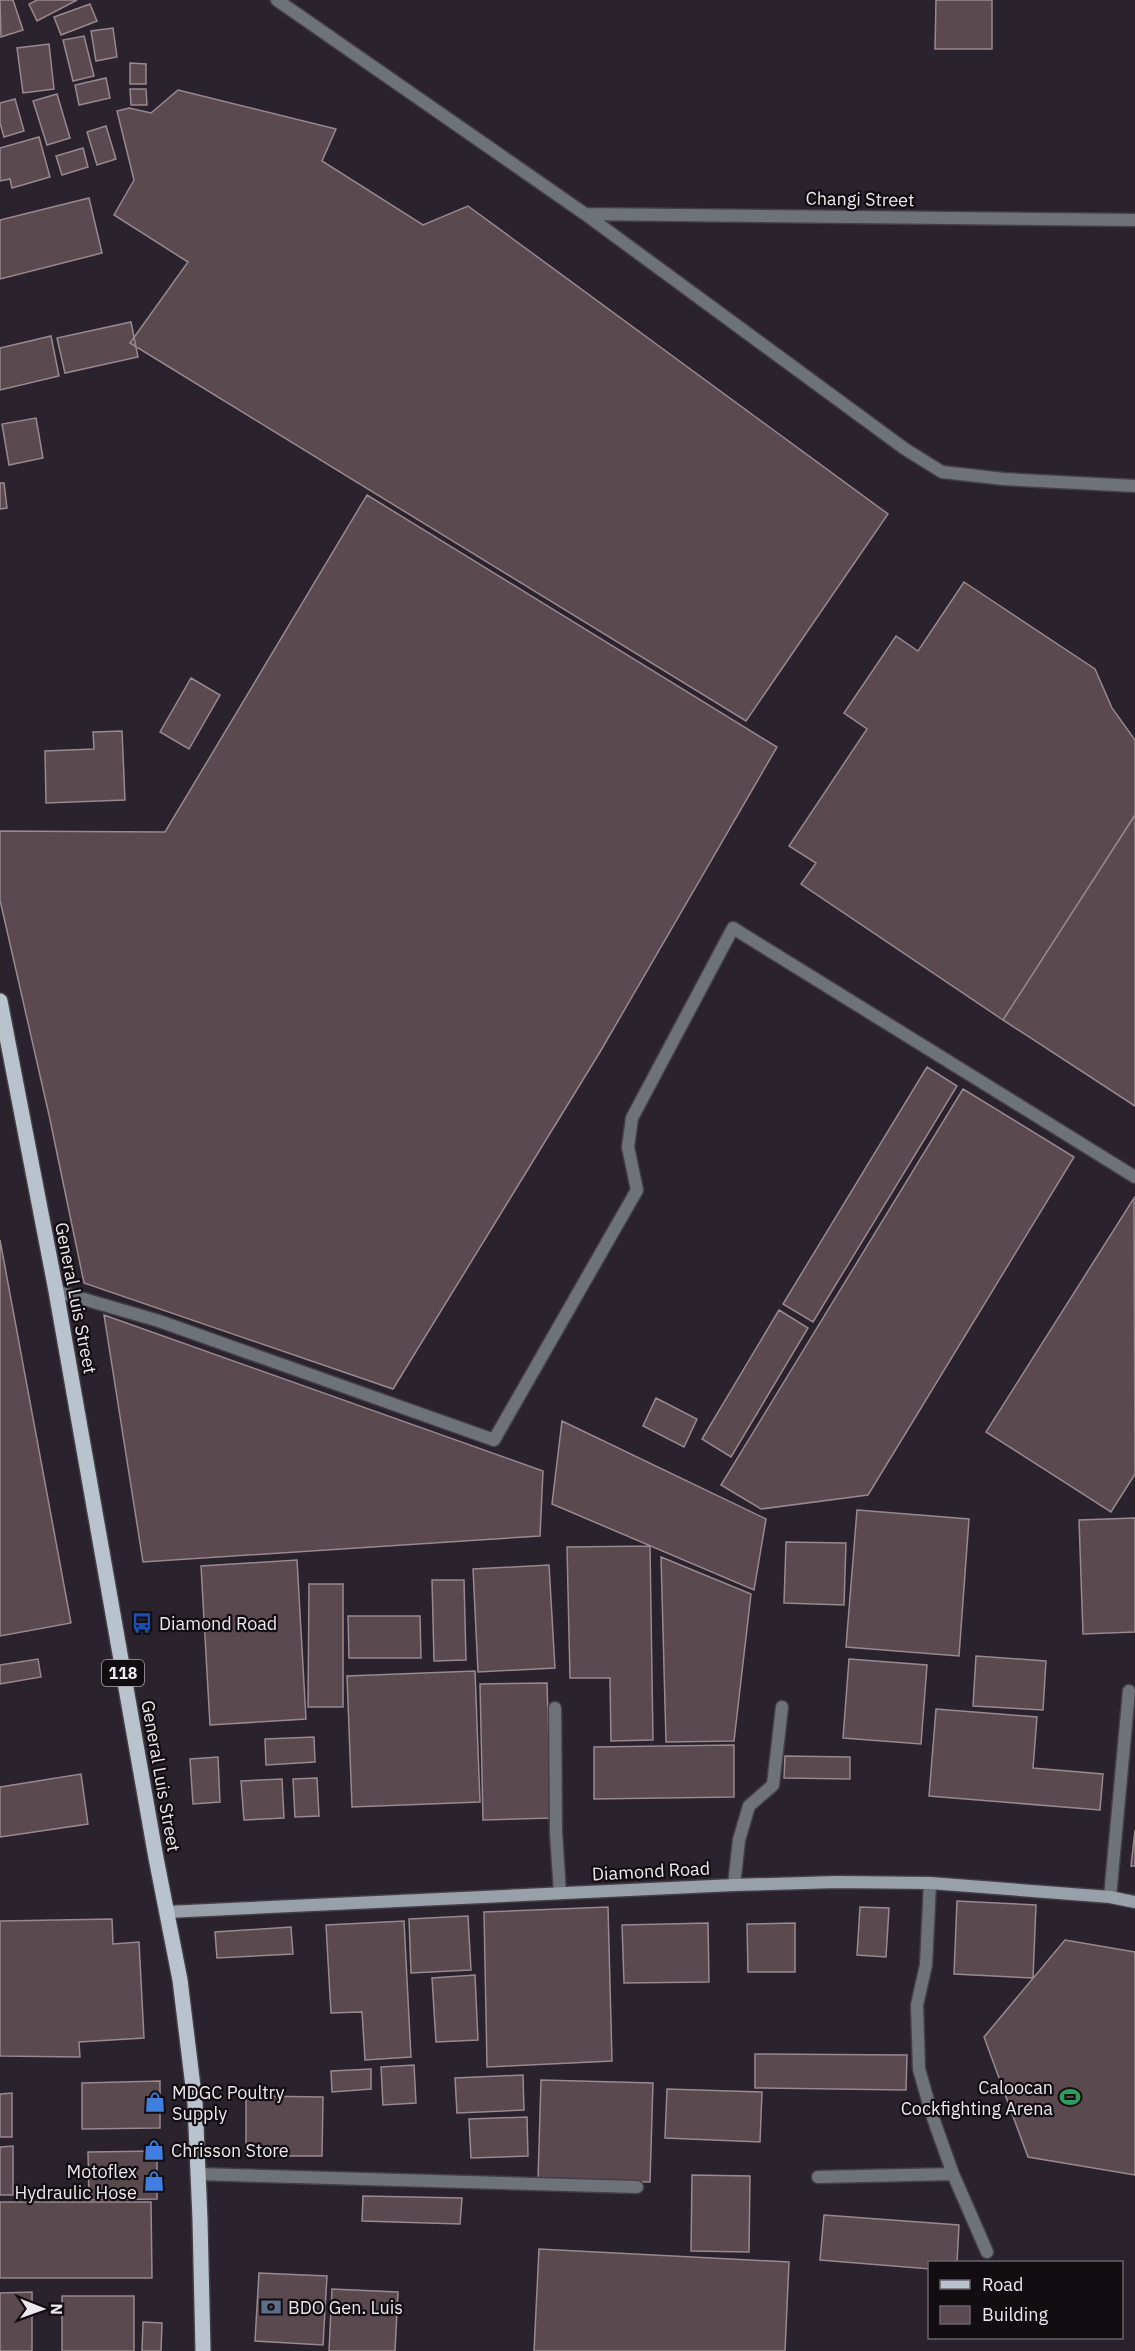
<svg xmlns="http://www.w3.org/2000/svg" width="1135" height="2351" font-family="'IBM Plex Sans',sans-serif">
<rect width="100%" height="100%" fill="#2a222c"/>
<path fill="#5a4a50" stroke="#9a888f" stroke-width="1.5" d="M0,0H13L23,30L1,37Z
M37,0H77L37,21L29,4Z
M936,0H992V49H935Z
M90,4L97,21L61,35L54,17Z
M113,28L117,57L96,61L91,31Z
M84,36L94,76L73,81L63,40Z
M49,44L54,89L23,93L17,48Z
M130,63L146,64V84H130Z
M106,78L110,98L79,105L75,85Z
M130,89H146L147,105H131Z
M178,90L336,129L322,161L423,225L468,206L888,514L746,721L130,343L188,262L114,215L134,180L117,111L129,108L151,113Z
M57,94L70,138L47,145L33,101Z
M15,99L24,131L4,137L0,123V103Z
M106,126L116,159L97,165L87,132Z
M39,137L50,177L12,188L10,179L0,181V148Z
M83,148L88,167L62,175L56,156Z
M89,198L102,253L0,279V220Z
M131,322L138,357L65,373L57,338Z
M51,336L59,376L0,390V348Z
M36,418L43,458L9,465L2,424Z
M0,483H4L7,508L0,509Z
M367,495L777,747L600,1052L393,1389L84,1283L49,1115L0,900V831L165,832Z
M964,582L1095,669L1112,708L1135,740V815L1003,1020L801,884L816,863L789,846L867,729L844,713L896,636L918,651Z
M191,678L220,695L189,749L160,732Z
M122,731L125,800L46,803L45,751L94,749L93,732Z
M1135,815V1106L1003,1020Z
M927,1067L957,1086L813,1322L783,1304Z
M963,1089L1074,1157L868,1495L761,1509L721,1485Z
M1134,1198L1135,1474L1111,1512L986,1432Z
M0,1240L71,1623L0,1636Z
M779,1310L808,1328L731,1457L702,1439Z
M104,1315L543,1471L540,1536L143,1562Z
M656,1398L697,1419L684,1447L643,1426Z
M562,1421L766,1519L754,1590L552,1504Z
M857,1510L969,1519L959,1656L846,1647Z
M1135,1518V1632L1083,1634L1079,1520Z
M786,1542L846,1543L844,1605L784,1603Z
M650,1546L653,1740L611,1741L610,1678H570L567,1547Z
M661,1557L751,1594L734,1741L666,1742Z
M297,1560L306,1719L210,1725L201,1566Z
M549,1565L555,1668L478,1672L473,1569Z
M432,1580H464L466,1660L434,1661Z
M309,1584H343V1707H308Z
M348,1616H420L421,1658H349Z
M976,1656L1046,1661L1043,1710L973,1706Z
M38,1659L41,1677L0,1684V1665Z
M849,1659L927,1665L921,1744L843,1738Z
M475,1671L480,1802L352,1807L347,1676Z
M547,1683L551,1818L483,1820L480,1684Z
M936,1709L1037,1717L1033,1768L1103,1774L1100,1810L929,1796Z
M314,1737L315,1762L266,1765L265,1739Z
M734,1745V1797L594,1799V1747Z
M785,1756L850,1757V1779L784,1778Z
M218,1757L220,1802L193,1804L190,1759Z
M81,1774L88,1824L0,1837V1787Z
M317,1778L319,1816L295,1817L293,1779Z
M282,1779L284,1818L244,1820L241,1781Z
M1135,1830V1866H1131Z
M957,1901L1036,1905L1033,1978L954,1974Z
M608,1907L612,2061L487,2067L484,1912Z
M860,1907L889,1908L886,1957L857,1955Z
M468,1916L471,1970L411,1973L409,1919Z
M112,1919L113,1944L139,1942L144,2038L79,2042L80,2057L0,2056V1921Z
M404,1921L411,2057L365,2060L362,2012L331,2013L326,1925Z
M708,1923L709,1982L624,1983L622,1925Z
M795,1923V1972H748L747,1924Z
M291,1927L293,1954L217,1958L215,1932Z
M1065,1940L1135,1952V2175L1028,2157L984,2037Z
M475,1975L478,2040L436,2042L432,1978Z
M755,2054L907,2055L906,2090L755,2088Z
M414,2065L416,2103L383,2105L381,2067Z
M371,2069V2089L332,2092L331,2071Z
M523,2075L524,2110L457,2113L455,2078Z
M541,2080L653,2083L650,2182L538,2179Z
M160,2081V2128L82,2129V2083Z
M667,2089L762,2092L760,2142L665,2138Z
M12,2093V2137H0V2094Z
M246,2096L323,2097L322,2156H246Z
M527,2117L528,2156L471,2158L469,2119Z
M13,2146V2195H0V2147Z
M157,2151V2199L89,2200L88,2152Z
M692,2175L750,2176L749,2252L691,2251Z
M363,2196L462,2198L460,2224L362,2221Z
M0,2202H151L152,2278H0Z
M824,2215L959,2225L957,2262H930V2269L820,2260Z
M539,2249L789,2262L785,2351H534Z
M259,2273L327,2276L323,2345L255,2341Z
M332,2289L398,2292L395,2351H329Z
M32,2292V2351H0V2293Z
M62,2296H134V2351H62Z
M143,2322L162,2323L161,2351H142Z"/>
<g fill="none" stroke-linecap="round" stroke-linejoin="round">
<g stroke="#453e47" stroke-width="15">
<path id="lane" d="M56,1291L159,1321L494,1440L637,1190L628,1147L632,1118L733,928L1135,1177
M555,1708L556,1833L560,1893
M930,1883L926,1965L917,2005L919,2069L932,2115L953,2174L987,2252
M734,1885L739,1840L749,1806L773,1785L782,1707
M1110,1897L1129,1691
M198,2174L637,2187
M818,2177L953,2174"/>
</g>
<g stroke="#453e47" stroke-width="15">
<path id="street" d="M277,0L585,214L905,449L942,472L1004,479L1135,486
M585,214L1135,220"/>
</g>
<g stroke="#453e47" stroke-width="15">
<path id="secondary" d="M167,1912L734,1885L837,1882L930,1883L1110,1897L1135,1902"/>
</g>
<g stroke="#453e47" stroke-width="18">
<path id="primary" d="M0,1001L56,1291L156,1858L180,1980L195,2103L200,2219L203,2351"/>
</g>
<use href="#lane" stroke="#6e7379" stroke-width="12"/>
<use href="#street" stroke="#6e7379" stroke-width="12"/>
<use href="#secondary" stroke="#98a0a9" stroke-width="12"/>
<use href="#primary" stroke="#b8c3ce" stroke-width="15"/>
</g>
<defs>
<g id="bus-bare" transform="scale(1.62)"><path d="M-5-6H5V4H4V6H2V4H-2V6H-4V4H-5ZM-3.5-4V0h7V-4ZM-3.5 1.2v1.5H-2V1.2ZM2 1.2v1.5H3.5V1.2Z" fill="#1a4fb4" stroke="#110d11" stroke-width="2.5" paint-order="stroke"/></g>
<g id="stadium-bare" transform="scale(1.62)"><path d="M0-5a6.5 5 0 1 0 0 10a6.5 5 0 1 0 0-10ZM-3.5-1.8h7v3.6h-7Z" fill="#2e9e5b" stroke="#110d11" stroke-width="2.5" paint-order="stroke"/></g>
<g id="shop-bare" transform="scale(1.62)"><path d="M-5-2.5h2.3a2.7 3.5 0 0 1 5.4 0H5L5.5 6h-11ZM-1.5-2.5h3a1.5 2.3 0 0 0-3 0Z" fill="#3f7fe0" stroke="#110d11" stroke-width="2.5" paint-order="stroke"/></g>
<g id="bank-bare" transform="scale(1.62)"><path d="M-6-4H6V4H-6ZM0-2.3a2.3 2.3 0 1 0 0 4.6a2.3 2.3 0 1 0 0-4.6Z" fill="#5c6f8a" stroke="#110d11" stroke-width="2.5" paint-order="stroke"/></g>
</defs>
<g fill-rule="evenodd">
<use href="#bus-bare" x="142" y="1623"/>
<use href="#stadium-bare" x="1070" y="2097"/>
<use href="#shop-bare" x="155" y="2102"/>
<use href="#shop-bare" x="154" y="2150"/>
<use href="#shop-bare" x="154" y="2181"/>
<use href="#bank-bare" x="271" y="2307"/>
</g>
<g text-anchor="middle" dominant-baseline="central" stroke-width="4.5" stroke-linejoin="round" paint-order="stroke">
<rect fill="#110d11" stroke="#aba6ac" stroke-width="1.5" x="102" y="1660" width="42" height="26" rx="4.5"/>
<g font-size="16" font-weight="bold" fill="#ede7ee">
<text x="123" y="1673">118</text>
</g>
<g font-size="18" fill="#ede7ee" stroke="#110d11">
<text transform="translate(860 199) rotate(1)">Changi Street</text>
<text transform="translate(76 1298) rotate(79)">General Luis Street</text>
<text transform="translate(161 1776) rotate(80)">General Luis Street</text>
<text transform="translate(651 1871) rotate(-3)">Diamond Road</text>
</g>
<g font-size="18" fill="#ede7ee" stroke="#110d11" text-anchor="start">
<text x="159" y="1623">Diamond Road</text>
<text x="1053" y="2087" text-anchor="end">Caloocan<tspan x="1053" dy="21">Cockfighting Arena</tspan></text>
<text x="172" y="2092">MDGC Poultry<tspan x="172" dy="21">Supply</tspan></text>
<text x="171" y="2150">Chrisson Store</text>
<text x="137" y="2171" text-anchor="end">Motoflex<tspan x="137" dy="21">Hydraulic Hose</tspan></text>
<text x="288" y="2307">BDO Gen. Luis</text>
</g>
</g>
<rect x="928" y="2261" width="195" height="78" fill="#110d11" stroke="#696469" stroke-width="1.5"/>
<rect x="940" y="2280" width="30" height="9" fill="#b8c3ce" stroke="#696469" stroke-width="1.5"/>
<text x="982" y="2291" font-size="18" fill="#ede7ee">Road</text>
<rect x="940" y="2306" width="30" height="18" fill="#5a4a50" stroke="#696469" stroke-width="1.5"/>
<text x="982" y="2321" font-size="18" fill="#ede7ee">Building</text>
<g transform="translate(42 2309) rotate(91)" stroke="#110d11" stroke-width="4.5" paint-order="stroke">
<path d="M0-4.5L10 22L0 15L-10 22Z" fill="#ede7ee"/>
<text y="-9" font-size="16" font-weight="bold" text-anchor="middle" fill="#ede7ee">N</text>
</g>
</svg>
